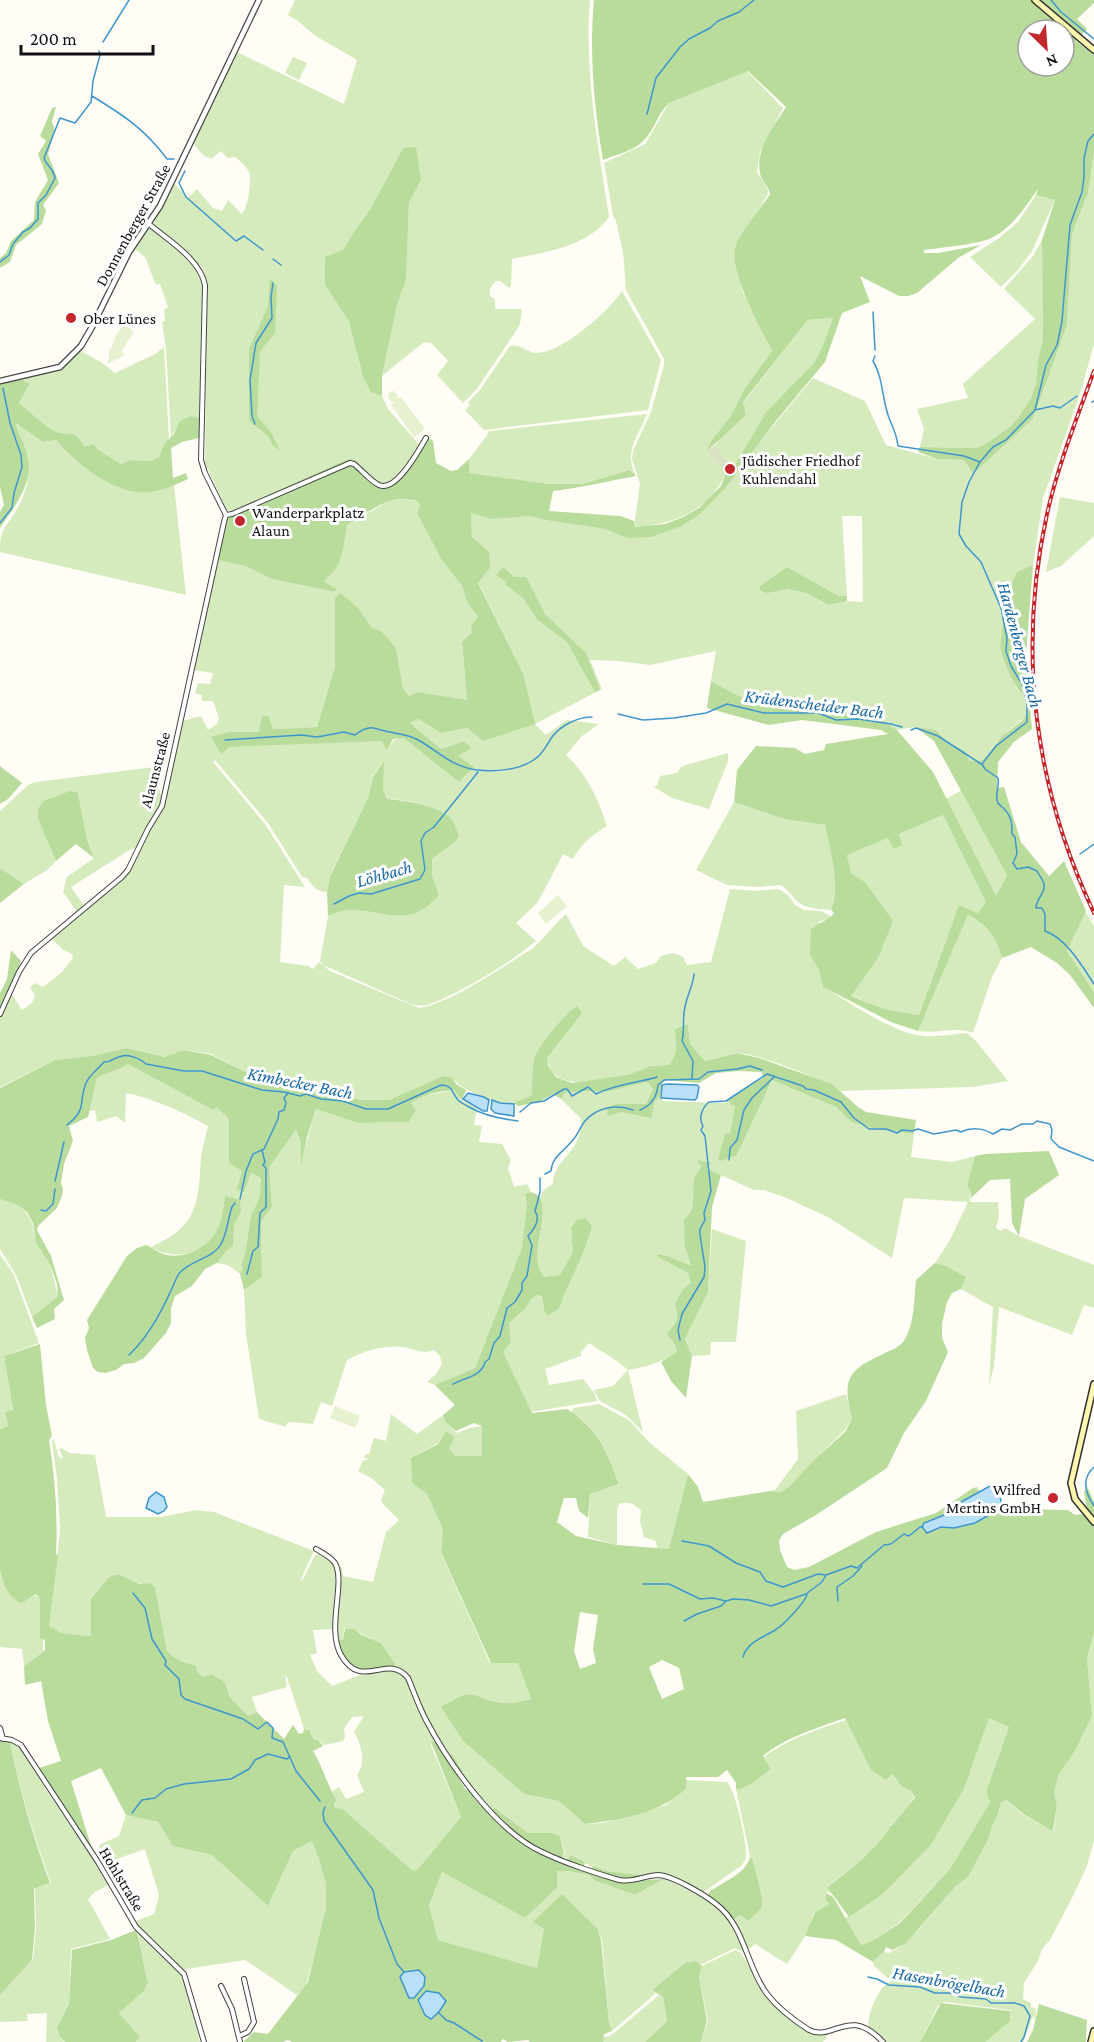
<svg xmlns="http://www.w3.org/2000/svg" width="1094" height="2042" font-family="'Crimson Pro',serif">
<rect width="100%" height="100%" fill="#fffdf5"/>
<path fill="#d5ebbd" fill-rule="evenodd" d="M295,0H590C584,73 598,144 609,217C588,247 545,252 512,259L511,285L509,288L500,281H496L490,288V296L495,299V309H522L520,324L514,334L476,390L463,403L437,375L448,361L431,343L424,342L382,376L397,305L406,280L409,203L421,180L403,148L371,208L354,232L325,285C333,297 344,308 349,321C361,345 354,385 382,396L388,409L422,448L393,485L379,483L350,458L232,511L227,510L205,463L207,285L203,268L154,225V221L174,183L188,198L197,189L213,208L222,211L228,200L242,214C248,208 252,180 249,172C246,166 240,161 235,157L228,158L221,151L211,159L203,155L193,143L237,52L344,104L357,60L314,35L298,21L288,15Z
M293,57L307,63L299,80L285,73Z
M747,71L783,108L760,152L757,172L768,189V194L736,247L742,290L772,351L745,388L730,417L711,441L706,452L726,472C711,510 673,525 634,527L640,484L632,459L633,451L651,412L664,365V359L626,290L623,252L616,221L613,215L604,163L645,144L669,103Z
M1094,152V344L1079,397L1043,498L1033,565L1017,572L1000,648L1018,691L1029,699C1031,720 1014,724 1002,736C995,743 989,752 983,760L970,761L964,750L915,727L897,730L880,719L815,708L768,707L737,695L711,681L716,651L650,665L618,661L590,660L602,689L535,724L546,735L567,720L599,724L582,736L566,755C587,774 598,799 607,826C594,834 580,844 573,859L563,854L538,902L516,923L536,941C510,963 462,992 430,1004C423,1006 418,1006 411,1004L323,965L320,961L328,916C334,914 340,911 346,910C385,909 408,931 439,895L432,875V859L455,842L458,835C457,831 455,825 453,822C442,805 407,800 389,799L383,790V762L373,776L368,798L330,875L327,892C317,892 312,886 307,878L302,877L268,823L215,760L213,762L265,824L305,887L284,885L280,962L308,966L313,969L319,962L330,971L419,1008C452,1003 502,967 532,949C544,939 553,925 566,914L583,946L614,966L625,957L638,969L656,963L661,956L673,953L683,957L687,965L711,962L730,889L757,891L779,889L788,895L795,905L804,910L821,911L832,917L819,922L810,955L819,970L824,987C850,1003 894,1034 924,1036C939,1037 952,1034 967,1033L976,1041L1008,1081L973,1087L841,1091C828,1081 753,1052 737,1053C727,1054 715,1059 705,1061L690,1044L688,1024L675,1029L676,1053L669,1065C663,1065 656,1065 650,1066C642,1068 635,1073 628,1075C604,1081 551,1094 547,1058L581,1014L532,1077V1095C526,1098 520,1102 514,1103C498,1106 460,1090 452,1077L443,1076L389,1100H359L333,1098L297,1086L266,1069L248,1073L211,1054L184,1050L164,1057L129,1048L92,1056L55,1060L0,1087V1019L10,995L13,996L22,1010L32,1003L35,996L30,987L35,983L43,987L62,972L73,958L72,954L62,949L52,939L124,878L129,871L163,806L182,721L201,716L208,730L217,724L219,718L213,701H202V695L195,693L198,683L210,684L213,673L194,670L218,560L245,566L272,579L334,592L324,582L342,549L347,525L387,502L399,498L413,501L416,499L420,505L417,513L441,559L462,586L467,602L478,617L472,632L462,642L467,701L417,692L409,696L403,688L396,648L372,628L359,609L335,598V667L317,727L272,729L262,716L260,732H229L221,753L230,747L381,740L387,750L394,740L405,737L459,782L474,767L457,756L472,748L464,741L441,749L410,723L418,719L441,733L467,728L483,741L523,673L478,582L490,568L472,537L471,513L492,518L530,516L545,520L605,529L627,538L701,512L813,378L865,401L886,445L937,459L964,460L973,474L1033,419L1067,325L1072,234L1088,193ZM842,516H862L863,602L847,601L829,605L806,593L787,589V567L839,596H847Z
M1036,195L1055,200L1032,251L1019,269L1001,287L970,257L999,238L1018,222Z
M149,229H152C169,245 198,261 202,285L199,418L190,416L181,421L171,437L166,349L162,322L165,321L164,310L168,307L160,284L156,285L145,257L134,248Z
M1042,240L1043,339L1038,360L1036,384L1031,398L1020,415L1011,426L984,445L976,448L920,447L924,429L917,409L968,398L963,384L1035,319L1004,289L1033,256Z
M622,291L661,360L648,410L484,430L465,410L470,405L468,402L479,391L510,346C519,343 526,352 536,353C562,353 609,311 622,291Z
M833,318L823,348L814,363L766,412L734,467L715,445L722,436L746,415L743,403L808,320Z
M164,347L169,439L159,457L150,461L130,460L121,464L97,449L84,447C72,427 73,438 57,432C48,429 28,410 19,403L30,385L20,379L61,369L79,350L101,362L115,373L155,354Z
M647,414C638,438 623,450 636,476L630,470L582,484H549L468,473L469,459L488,434L487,433L490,431Z
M16,422L43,442L56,440C74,464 120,497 152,492C160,491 167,488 174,485L186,595L0,552C0,528 4,530 16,511C36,477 27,456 16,422Z
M1060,497L1094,503V536L1061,566L1046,572Z
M728,753V761L709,809L672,798L654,787L657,785L660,776L677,773L681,767L686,765Z
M162,766L158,786L162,798L158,810L136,848L131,849L71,887L85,907L77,912L63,892L67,877L94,858L87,838L78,793C64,791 46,798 38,809V819L56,861L47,870L24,884L0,868V811L28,785L36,782Z
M962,790L1007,875L996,897L946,799Z
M734,802L784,819L825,825C830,848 841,889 831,910C821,909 806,909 798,902C792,896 788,890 781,885L757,887L727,885L696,870Z
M943,815L986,902L978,913L959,905L919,1015L884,1009L850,995L878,958L865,882L850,873L847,855L888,838L894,848L899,834Z
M1085,911L1094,926V992L1067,951Z
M968,915C990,929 994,934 1002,958L992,977L973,1033C959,1026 935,1034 918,1031Z
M128,1064L213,1110L217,1106L229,1121V1163L261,1178L259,1199L251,1215L245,1254L241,1265L243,1269L240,1274L228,1265L217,1263L227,1250L233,1246L234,1225L241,1212L225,1196C223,1209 222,1223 215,1234C200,1255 173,1261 151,1247C163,1241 174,1236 183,1226C200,1209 199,1181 201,1158C202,1148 206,1136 208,1126C182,1112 156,1099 126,1093L125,1123L116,1116L97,1122L95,1110L89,1111L97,1078C107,1072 118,1071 128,1064Z
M772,1080L836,1107L851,1122L872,1128L914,1134L911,1157L952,1162L975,1156L967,1185L971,1192L970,1202H998L999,1217L996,1228L1001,1231L1005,1228L1019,1236L1094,1265V1308L1084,1305L1072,1335L999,1307L994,1367L989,1385L993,1307L961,1289L966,1277L946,1266L935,1263L950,1240L968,1202L904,1198L892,1258L828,1217L784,1197L764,1190H754L707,1169L710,1163L698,1161L701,1167L694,1179L695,1196L689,1216L685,1248L691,1267L670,1257L672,1263L688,1273L691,1283C684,1299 678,1321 668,1334L674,1343L677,1353C661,1362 647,1367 628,1370L643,1432L626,1415L600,1401L594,1390L613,1386L628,1370C616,1359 602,1352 589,1343L581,1352V1356L545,1369L549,1385L583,1379L595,1394L597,1401L531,1412L503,1352L511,1342L509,1323L526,1308L530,1299L537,1295L542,1298L544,1310L547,1316L559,1309C569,1281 585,1255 592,1226L586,1218L571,1228L573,1252L560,1275L544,1277C531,1262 541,1239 542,1221C543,1213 540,1204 541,1197C541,1190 548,1187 553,1184C553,1158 583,1153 581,1119L561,1099L566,1092L610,1091L647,1082L653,1089L646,1104H616L607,1115L621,1112L650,1117L655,1101L660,1097L663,1101L726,1103L728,1100L731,1105H735L730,1133L737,1155Z
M454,1090L462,1100L477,1108L474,1125L482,1126L479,1142L502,1144L511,1160L508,1168L514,1187L527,1184L531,1192L525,1195L527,1205L522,1249L475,1368L435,1385L427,1382L436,1374L442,1364L440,1356L434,1350C420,1355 415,1348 402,1347C379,1346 367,1350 347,1360L332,1406L321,1402L313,1424L290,1422L286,1424V1427L259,1419L246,1334L244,1289L262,1277L261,1221L272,1207L269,1168L296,1128L301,1143V1162L316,1109L358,1123L409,1122L416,1110L411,1103L421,1096Z
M0,1199L17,1205L26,1212L32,1223L36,1243L50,1264L58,1296L32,1317L16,1275L0,1249Z
M712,1229L746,1241L736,1342H711L710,1355L692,1356L685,1339L708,1292Z
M0,1254L14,1275L39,1343L4,1356L13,1411L5,1412L8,1426L0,1429Z
M846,1394L852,1419L844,1431L815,1459L789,1488L781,1492L770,1491L775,1490L798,1459L796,1411Z
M599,1404L630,1421L650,1443L688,1474L669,1550L657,1548L656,1541L644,1537L640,1521L641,1511C634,1503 629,1501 619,1504L617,1509V1545L588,1537L590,1494L619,1484C608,1453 600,1430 571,1412L574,1408Z
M391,1414L417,1434L443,1415L445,1422L457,1433L469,1428L482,1426V1456H456L449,1449L455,1437L446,1431L438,1443L411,1458L412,1483L427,1494L443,1529L441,1553L490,1663H518L531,1699C523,1701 511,1704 503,1703C474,1698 470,1685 442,1707L463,1741L524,1794L559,1801L585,1824L603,1823L666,1805C675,1796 685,1794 686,1780L727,1782C735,1789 748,1846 746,1857C745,1862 744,1862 741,1866L702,1893L683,1883L654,1874L638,1876L607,1871L593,1866L592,1867L571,1855L568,1859L563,1857L565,1853L560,1836L552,1833H528L495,1808L492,1809L476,1793L477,1791L473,1790L461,1772L463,1770L453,1755L445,1754L438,1742H431V1746L461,1817L418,1869L413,1871L344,1810L334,1807V1803L337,1801L331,1792L339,1787L346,1799L364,1792L357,1775C367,1762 361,1744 354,1732L364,1716L352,1717L344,1729L345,1737L343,1741L324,1745L318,1740L313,1739L309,1730L304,1729L287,1677L285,1676L287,1687L252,1697L257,1712L248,1717L230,1697L225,1682L212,1674L204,1677L198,1673L196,1665L180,1662L167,1651L155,1587L150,1583L141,1584L118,1574L109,1577L91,1597V1634L88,1636L62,1633L49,1626L60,1531L57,1478L52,1441L54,1439L58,1455L61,1459L63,1457L59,1449L61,1448L70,1453L95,1455L106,1517H161L196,1510L214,1512L314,1551L300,1581L303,1579L315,1555L320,1553C328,1558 333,1562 336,1571L333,1629L313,1630L317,1653L310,1655L317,1671L332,1686L360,1675L392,1670L395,1664L381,1643L360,1633L355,1629H344L343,1640H337C332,1615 345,1586 336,1561L342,1568L343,1576L373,1582L386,1532L399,1520L382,1503L381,1500L385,1490L371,1478L358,1471L363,1461L369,1459L364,1458L365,1455L369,1454L374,1438L386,1441Z
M0,1572C4,1586 8,1597 22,1602L36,1595L40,1599V1637L43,1639V1651L24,1666L22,1649L0,1647Z
M1094,1635V1840L1087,1866L1073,1896L1050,1940L1042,1949L1038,1961L1024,1983L1023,1999L1031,2003V2007L1036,2009L1035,2019L1033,2016L1023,2042H986L1010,2021V2010L944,2002L938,2006L920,2042H886L869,2027L868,2024C870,2010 878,1987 891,1981L874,1966L873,1962L884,1952L889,1953L905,1944L909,1937L917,1931L956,1886L968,1877L989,1838C991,1825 999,1815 1001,1802L1005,1800L1024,1815L1054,1831L1057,1805L1054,1792L1059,1774L1075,1751L1092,1716L1087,1658Z
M989,1718L1009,1727L986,1792L990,1802L950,1869L900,1922L874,1940L861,1945L845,1918L884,1893L931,1845L964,1789Z
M846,1720L871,1770L886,1780L891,1774L901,1786L911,1791L914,1798C906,1807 900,1820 889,1826L891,1828C874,1851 850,1871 827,1886L833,1895L828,1892L824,1895L831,1904L814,1912L808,1932L787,1964L755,1944L749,1949L734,1919L740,1915L748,1921C752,1917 759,1912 762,1907C765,1901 754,1866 752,1858L750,1856L736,1789L739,1790L753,1783L771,1769L764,1757C787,1739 818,1729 846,1720Z
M10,1741L24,1751L47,1791L110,1884L95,1892L88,1899L110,1939L71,1949L69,2002L57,2028L60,2037L64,2042H46L47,2013L27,2014L28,2021L0,2022V1995L33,1959L36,1928L35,1889L51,1883C34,1836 19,1790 10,1741Z
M126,1815L158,1822L173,1846L212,1855L268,1906L293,1851L312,1841C318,1855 324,1871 326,1886C329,1918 315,1952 307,1982L303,1991L297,1995L245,1960L179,1970L183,1975L200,2042H136L140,2037L119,2013L145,1990L148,1984C143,1965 142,1948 137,1930L139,1928L136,1921L154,1914L159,1895L145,1849L102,1864L99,1845L119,1836Z
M557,1871H568L589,1875L596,1881L635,1895L663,1879H666C718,1905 729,1909 750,1965L743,1952L735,1948L700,1965L696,1961L686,1962L652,1990L656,1993L612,2031L609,2022L602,1941L598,1929L562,1895L534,1922L544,1929L537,1968L438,1940L429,1907L442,1872L525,1918L557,1888Z
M735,1950L741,1953L768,1998L774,2005L809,2032L817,2035L829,2034L823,2042H701L708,2021L699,1977L702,1966Z
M659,1995L663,1997L667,2021L645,2042H603V2037L609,2036L614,2033Z"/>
<path fill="#b9dc9c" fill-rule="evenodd" d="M594,0H1094V3L1077,19L1087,29L1076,41L1094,54V152L1088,193L1072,234L1067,325L1033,419L973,474L964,460L937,459L918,452L920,447L976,448L984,445L1011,426L1020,415L1031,398L1036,384L1038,360L1043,339L1042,240L1055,200L1036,195L1038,189C1025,207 1011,230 989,239C978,244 938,248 924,250V253H938L981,245L958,258L917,293L908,296H899L860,276L870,302L842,313L825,362L775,422L726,487L701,513L682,526L651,537L627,538L605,529L545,520L530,516L492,519L471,513L472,537L489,552L490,568L478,583L523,673L535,724L483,741L467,728L441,733L418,719L410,723L441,749L464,741L472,748L458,756L474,767L459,782L404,738L393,739L387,750L381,741L230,747L221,754L211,737L229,732H259L262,716H268L273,729L317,727L335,667V598L341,593L359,609L372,628L381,631L396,648L403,688L409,696L417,692L467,700L462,642L472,632L471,626L478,617L467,602L462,586L441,559L417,513L420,505L416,500C409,501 403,497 396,499C379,503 362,516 347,525C345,537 342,562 334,571C330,575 327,577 324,582L337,589L334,592L272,579L245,566L218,560L227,515L232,511L350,458L379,483L393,485L429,438L433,441L436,463L451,471L457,470L469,459V473L549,484H582L630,470L636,476C608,481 581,488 553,491L549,511L620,516L634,521L635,527L665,524L683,517L699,508L721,486L726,472L735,465L766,412L814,363L822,348L833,318L808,320L743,402L746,415L706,452L711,441L730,417L745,388L772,351C761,329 727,269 736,245C741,232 762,207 770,194C769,186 761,181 760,173C755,149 774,126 786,107L748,71L669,103C657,114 654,132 642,142C633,151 615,155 603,160C594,107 589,53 594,0ZM1028,30H1064V66H1028Z
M56,107L52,121L55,131L48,154L59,183L43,205L46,210L42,224L16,245L10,262L0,268V258L6,253L11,241L34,220L35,202L48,180L38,154L46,141L40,136L52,108Z
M416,147L421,180L409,203L406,280L397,305L382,376V396L371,392L363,377L349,321L325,285V257L343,250L354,232L371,208L403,148Z
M270,279L277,285L275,333L260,351L257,416L270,431L280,450L273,446L268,436L249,421V349L268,306Z
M20,379L30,384L19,403C28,410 48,429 57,432C73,438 71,426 85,447L94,444L97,449L121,464L130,460L150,461L159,457L165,443L174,434L180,421L190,416L199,418V438L182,442L171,448L173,478L186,473L188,479C177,484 165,490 152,492C119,498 75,464 56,440L43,442L16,423C19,435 26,447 28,459C33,484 13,509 0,528V512L4,505L0,487V383Z
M1033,565L1025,666L1029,699L1019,691L1008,671L1000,648L1006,599L1017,572Z
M503,567L514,577H526L545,614L586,653L600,690L595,692L567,642L538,620L523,598L505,584L507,582L496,575Z
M787,567L839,596H847V601L829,605L806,593L787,589L767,593L760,590V586Z
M711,681L737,695L768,707L815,708L880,719L897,730L933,772L996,896L1007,875L934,741L915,727L936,730L946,742L964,750L970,761L983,760L1002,736L1022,721L1030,708L1032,729L1014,742L998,762L997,788L1004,787L1021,842L1049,876L1064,861L1086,911L1067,951L1094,992V1008L1070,975L1057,963L1031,947L1002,958C994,934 990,928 968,915L918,1031L891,1022L823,987L819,970L810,955L811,929C818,923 829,920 834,913L831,910C841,889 830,849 825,825L784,819L734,802L737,770L756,746L795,748L805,754L824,750L826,744L888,734L881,730L802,720L769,725L707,708ZM943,815L986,902L978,913L959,905L919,1015L884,1009L851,996L878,958L893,921L865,882L851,873L847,855L888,838L894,849L902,845L899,834Z
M384,761L383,790L388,799C407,801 441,805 453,821C455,825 457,831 459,835L455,842L432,859V875L439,895C408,931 386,909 346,910C340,911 334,914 328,916L327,892L330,876L368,798L373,777Z
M0,766L22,783L8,799L0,804Z
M70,791L78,793L87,839L94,858L76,844L56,861L38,819V809L43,801Z
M0,868L24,884L0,903Z
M11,950L21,961L0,1019V993L7,979Z
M577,1006L582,1013L547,1058L548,1066L556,1077L572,1083L628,1075L650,1066L669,1065L676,1053L675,1029L688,1024L690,1044L705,1061L737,1053L759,1058L832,1084L858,1107L866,1112L916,1120L914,1134L872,1128L851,1122L836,1107L772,1080L737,1155L722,1161L718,1159L725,1134L730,1133L735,1106L731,1105L728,1100L746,1087L763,1078L762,1072L738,1071L716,1073L699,1083L666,1080L662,1084L660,1097L655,1101L651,1118L621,1112L607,1116L608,1107L616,1104H646L653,1089L647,1082L610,1091L566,1092L561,1099L553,1094L539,1102L518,1106L514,1103L532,1095C532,1082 532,1069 535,1057C540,1044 566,1013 577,1006Z
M128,1048L164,1057L184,1050L211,1055L248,1073L265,1069L297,1086L333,1098L346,1094L359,1100H389L443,1076L452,1077L456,1084L466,1090L462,1100L454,1090C438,1091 424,1094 411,1103L416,1110L409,1122L358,1123L316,1109L307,1137L301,1166V1143L296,1129L269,1168L272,1207L261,1221L262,1277L244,1290L240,1274L243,1269L241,1265L245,1254L251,1215L259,1199L261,1178L251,1173L244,1192L237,1189L242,1171L229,1163V1120L217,1107L213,1110L128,1064C118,1071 107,1072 97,1078L88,1117L69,1126L73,1141L64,1164L61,1183L63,1189L62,1196L57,1208L38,1226L37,1230L51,1256L64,1300L54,1309L55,1319L37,1328L32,1317L58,1296L57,1284L50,1264L36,1243L33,1223L27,1212L17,1205L0,1199V1088L55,1060L92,1056Z
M1049,1151L1059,1175L1025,1199L1019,1236L1012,1223L1010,1179L990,1180L971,1198V1192L967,1185L975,1156L985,1154Z
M697,1160L711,1163L707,1169L721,1175L712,1207L708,1292L685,1339L692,1356L686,1398L671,1381L661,1362L677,1352L674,1343L667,1334C675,1324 681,1317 675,1305L683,1289L691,1283L688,1273L657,1256L658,1254L670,1257L691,1266L685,1248L684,1220C697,1209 692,1195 694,1181C694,1176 699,1171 701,1167Z
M531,1192L540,1196C542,1204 543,1212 542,1220C541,1238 531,1261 544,1277L560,1275L573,1252L571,1228L577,1220L586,1218L592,1226C585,1255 569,1281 559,1309L547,1316L544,1310L542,1297L537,1295L531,1299L526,1308L509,1323L511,1342L503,1352L532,1413L567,1409C600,1431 606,1449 619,1484L590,1494L588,1518L579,1511L576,1498H564L557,1522L576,1536L617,1545L669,1549L688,1474L698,1487L703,1502L770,1491L781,1492L789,1487L815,1459L845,1432L852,1419C841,1376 849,1370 887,1352C894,1349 901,1346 905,1339C915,1322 914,1298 916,1280L935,1263L946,1266L966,1277L961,1289L952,1293L947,1302L942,1324V1338L948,1352L926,1401L904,1433L887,1468L816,1515L783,1534L779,1541L780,1550L787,1567L794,1570L809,1567L876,1532L936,1513L973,1488L978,1487L977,1489L981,1491L944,1515L924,1523L934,1531L941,1527L954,1528L975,1523L1000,1509L1068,1510L1075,1515L1083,1514L1087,1510L1084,1492L1087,1486L1094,1502V1634L1087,1658L1092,1716L1075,1751L1059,1774L1054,1792L1057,1805L1053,1831L1025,1815L1006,1800L1001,1802C999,1815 991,1825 989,1838L968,1877L956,1886L905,1944L892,1950L886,1947L884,1952L873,1962L836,1940L805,1936L815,1912L830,1904L826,1900L825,1893L832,1896L835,1900L861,1945L874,1940L900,1923L950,1869L990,1802L986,1792L1009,1727L989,1718L964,1789L931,1845L884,1893L849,1917L827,1887C850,1871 874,1851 890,1828L889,1827C899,1820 906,1807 915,1798L911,1791L901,1786L892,1774L886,1780L871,1770L845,1718C817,1728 786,1737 763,1756L771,1769L753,1783L739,1790L736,1789V1783L727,1770L718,1777H686V1788C665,1812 616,1821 585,1824L559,1801L524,1794L463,1741L441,1707C476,1684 470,1698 503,1703C511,1704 523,1701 531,1699L518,1663H491L441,1552L443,1529L427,1494L412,1483L411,1458L438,1444L446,1431L455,1437L449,1449L456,1456H482V1426L474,1423L456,1431L445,1422L443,1415L455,1405L435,1385L475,1368L522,1248L527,1205L525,1194ZM580,1612L598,1615L593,1649L596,1663L580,1669L574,1651ZM662,1660L679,1668L684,1689L662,1699L649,1667Z
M225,1196L240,1200L241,1212L234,1225L233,1246L227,1250L217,1263L205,1269L192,1286L175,1296L171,1308V1323L166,1333L144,1358L134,1363L124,1364L116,1370L105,1373L98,1372L93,1368L87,1350L85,1338L89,1328L87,1320L127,1256L137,1248L146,1245C152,1247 157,1252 163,1254C182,1260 206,1249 216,1232C222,1222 223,1208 225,1196Z
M40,1344L46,1405L52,1436L49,1440C55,1478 58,1516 56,1554L58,1555L49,1626L62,1633L88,1636L91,1635V1598L109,1577L118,1574L140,1584L150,1583L155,1587L167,1651C176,1660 183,1663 196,1665L198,1673L204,1677L211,1674L225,1682L230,1697L248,1716L257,1712L284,1739L293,1725L299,1734L303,1733L304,1729L309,1730L313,1739L318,1740L323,1746L313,1751C323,1767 327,1785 337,1801L334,1803V1807L344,1810L413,1871L418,1869L461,1817L431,1742H438L445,1754L453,1755L463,1771L457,1776L466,1790L477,1791L474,1798L486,1811L495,1808L528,1833H552L560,1836L564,1853L560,1863L568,1859L570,1855L585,1862L583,1870L590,1872L593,1866L607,1871L645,1876L646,1880L663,1879L635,1895L596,1881L589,1875L568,1871H557V1888L525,1918L442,1872L429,1906L438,1940L537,1968L544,1929L533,1922L562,1894L598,1929L601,1941L609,2022L612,2031L604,2034L603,2042H530L528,2040L508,2042L503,2039L501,2042H292L288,2040L283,2042H243L254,2032L268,2034L308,1982L326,1908V1884L319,1859L312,1841L293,1851L268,1906L212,1855L173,1846L158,1822L126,1815L101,1768L71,1781L92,1849L39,1768L61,1761L48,1721L41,1681L25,1685L24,1666L45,1650V1640L40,1638V1599L36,1594L22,1603C7,1597 4,1585 0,1571V1429L8,1426L5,1412L13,1410L4,1356Z
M345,1629H355L360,1634L381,1643L395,1664L393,1667L362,1672C349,1663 341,1655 337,1640H343Z
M0,1740L10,1741C19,1790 33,1836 50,1883L34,1889L35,1928L32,1960L0,1995Z
M750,1857L752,1858C754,1866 765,1901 762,1907C759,1912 752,1917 748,1921L740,1915L734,1919L719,1903L709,1897L708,1893C721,1882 746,1875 750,1857Z
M136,1930C142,1948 143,1965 148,1983L145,1990L119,2013L140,2037L136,2042H65L60,2037L57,2028L69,2003L72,1950L111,1940Z
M696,1961L702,1966L699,1977L707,2021L701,2042H645L667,2021L663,1997L652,1990L686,1962Z
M941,2003L1010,2011V2021L986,2042H920Z
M1039,2004L1087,2020L1086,2042H1027L1033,2030Z"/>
<path fill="#d9e3c4" d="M715,445L734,467L726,472L706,452Z"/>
<path fill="#e6f2cf" d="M125,325L134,332L121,352L125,355L107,364L109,358V349L112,348C112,341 119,328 125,325Z
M394,391L397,394L398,399L401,397L425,429L414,437L391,405L394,402L389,400L388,396L390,392Z
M558,895L567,906L546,924L538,913Z
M335,1406L360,1416L355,1428L330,1418Z"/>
<path fill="#b9e0f7" stroke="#3f96cf" stroke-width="1.5" d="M667,1084L697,1085L699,1087L697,1098L695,1100L661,1098L662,1085Z
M468,1093L484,1097L489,1100L487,1111H483L463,1099Z
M492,1100L500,1103L514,1104V1116L495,1113L491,1109Z
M990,1486H995L1001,1500L1000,1509L975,1523L954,1528L941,1527L927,1533L922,1527L924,1523L944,1515L963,1501Z
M156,1492L164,1497L167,1507L164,1511L158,1514L146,1508L149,1498Z
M419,1970L425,1977L424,1986L414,1998H409L400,1977L404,1972Z
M426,1991L439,1993L446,2001L439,2012L431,2019L425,2015L418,2000Z"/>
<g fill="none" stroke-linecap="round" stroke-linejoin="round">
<path stroke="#3f96cf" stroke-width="1.5" d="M1051,0L1061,12L1094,39
M103,42L129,0
M92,96C123,115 145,129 167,159H174
M647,114L656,78L680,47L689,39L710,28L718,21L739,12L754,0
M1094,134L1088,141L1084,158V177L1082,192L1070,225L1062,321L1057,345L1046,365L1035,410L1006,440L993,447L980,462L969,482L962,502L959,534L966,546L981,562L1001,608L1007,638L1006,651L1011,666L1022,684L1027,703V722L996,746L982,764L985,769L998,778C1000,785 994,796 998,803C1000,806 1003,807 1005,810C1012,817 1012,825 1012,834L1015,837L1017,854L1013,863L1017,869L1028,867L1037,871C1039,875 1043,880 1044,884C1046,892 1036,899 1036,908H1042L1045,914V931C1066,938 1082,966 1094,984
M185,171L179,183L186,197L236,241L244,236L263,250
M273,259L281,265
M0,262L9,255L13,244L23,232L30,228L38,219V203L46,195L55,178C53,167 46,166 44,158L60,118L75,123L91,102L93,81L100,55L99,51
M873,312L875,350
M875,356L873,361C883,377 882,399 889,418C893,428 897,435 898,446L964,456L980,462
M1092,402L1094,401
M1035,410L1053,406L1060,408L1077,396
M255,424L252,416L250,380L256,343L272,318L271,297L273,283
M0,523L12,508L14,493L22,467L21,455L10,423L3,388
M618,714L643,720L674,718L706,713L727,704L764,713H818L836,720L858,719L891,724L902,727
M911,730L916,728L938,736L981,764
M225,740L301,735L317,737L344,732L355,735C370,723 374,729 389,732C400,734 410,735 420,741C440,753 453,767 477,770C496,772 520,770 535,759C543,754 547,744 552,737C561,725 578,717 592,717
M1080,854L1094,844
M334,904L349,896L359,893L371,894L420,879L425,870L421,841L425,833L434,827L478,772
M692,1078L693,1061L682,1041C685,1030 682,1018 685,1007C687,995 693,986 694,974
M640,1110C652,1105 657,1097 658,1085L664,1080L699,1079L708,1072L737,1069L750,1066L762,1070
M520,1112L531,1103L544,1101L564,1089H567L572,1096L588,1087L596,1094C615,1084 637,1083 657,1077
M67,1125C89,1108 77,1102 87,1081C91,1074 99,1068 104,1062C112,1062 115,1057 122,1056C129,1054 141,1059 146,1064L184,1071H202L262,1090L284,1092L300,1096L306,1094L321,1099L343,1101L366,1109H388L441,1085C454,1086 451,1092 458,1100C461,1103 467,1106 471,1108C485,1116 502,1119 518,1121
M729,1160L730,1148L737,1140L744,1110L752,1098L774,1077
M545,1174L551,1171C552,1157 563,1152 572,1141C578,1135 580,1127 585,1121C597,1107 617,1104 633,1110
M55,1181L64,1142
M240,1199L246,1171L253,1154L264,1149L278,1119L279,1112L284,1110L286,1103L284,1098L288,1093
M41,1210L46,1211L53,1204L55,1189
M247,1274L253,1251L258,1247L260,1213L266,1207V1168L263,1165L265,1162L262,1150
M680,1340L678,1330L682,1314L704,1277L705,1267L700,1235V1229L705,1220L704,1213L711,1191L705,1136L701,1130L703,1126C698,1118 702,1108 709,1102L726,1101L767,1074L803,1086L806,1089L814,1090L841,1102L854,1118L869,1129H886L897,1133L902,1130L912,1131L918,1129L934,1134L956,1130L961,1132C971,1127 983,1128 993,1134L1002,1129L1010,1130L1022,1124H1033L1037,1121L1050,1124L1052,1130L1051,1139L1059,1147L1094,1161
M129,1355C151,1334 165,1305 177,1277C185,1261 212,1260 221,1244C227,1234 228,1218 232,1207L235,1203
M453,1384C464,1378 482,1376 485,1362L489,1359L494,1343L500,1336L507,1308L515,1302L522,1290V1283L527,1276L532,1245L528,1236C534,1229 541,1220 535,1211L540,1192V1178
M1094,1467C1081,1479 1085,1493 1094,1506
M682,1541L709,1546L736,1563L760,1572L766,1581L783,1587L818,1574L826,1575
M643,1584H669L700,1599L713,1598L726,1601L733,1599L749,1600L771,1606L806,1594L822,1582L826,1575L851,1566L857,1568L884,1545L891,1544L904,1534L909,1536L920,1527H923
M133,1593L145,1608L152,1639L166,1661L165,1665L179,1679L181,1695L185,1699L243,1719L258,1729L267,1722L273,1728L272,1738L283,1742L296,1771L320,1801
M838,1601L837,1587L853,1576L862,1566
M684,1621L697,1614L721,1606L726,1601
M743,1657C746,1643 764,1637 775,1630C783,1626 804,1603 807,1595
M325,1807L323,1812L324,1821L373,1890L379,1918L397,1964L404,1972
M132,1813L142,1800L155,1798L166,1789L184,1784L231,1779L249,1769L255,1760L268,1754L287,1759L290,1756
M868,1977L877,1979L889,1985L920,1987L935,1993H949L961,1997L986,1999L991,2003H1015L1024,2006L1030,2016L1024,2037L1021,2042
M438,2012L446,2020L454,2023L482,2041"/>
<g stroke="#444" stroke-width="6">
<path id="minor" d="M226,515L232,514L350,463L354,464C362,470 370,481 379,485C396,493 419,450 426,438
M0,1014L19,972L31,953L122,877L128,870L148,829L162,806L224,522L226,515L205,473L201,460L205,285C200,259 169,241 149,224
M316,1549C323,1553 331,1557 335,1563C346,1583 326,1628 341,1655C362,1692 387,1652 408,1678C414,1692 419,1707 426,1720C449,1764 496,1831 542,1852C562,1862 598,1874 619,1880C633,1883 645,1875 659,1875C673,1876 705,1895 716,1904C745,1926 746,1966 767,1994C777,2007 795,2021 809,2030C834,2042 848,2005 883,2042
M0,1728L3,1739
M0,1738L12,1740L21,1745L98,1862L136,1927L184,1974L204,2042
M221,1986L232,2009L240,2042
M239,2036L248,2032L254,2022L244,1979"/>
</g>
<g stroke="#444" stroke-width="7">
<path id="tertiary" d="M0,381L60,367L81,346L92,327L129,252L160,206L259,0"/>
</g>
<g stroke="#333" stroke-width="8">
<path id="secondary" d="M1035,0L1094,50
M1094,1384L1071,1483L1075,1499L1094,1522
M1091,2042L1094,2031"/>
</g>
<use href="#minor" stroke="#fff" stroke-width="4"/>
<use href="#tertiary" stroke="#fff" stroke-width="4.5"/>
<use href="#secondary" stroke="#fff6b0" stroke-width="5"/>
<g stroke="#c4262e" stroke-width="4">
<path id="rail" d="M1094,371C1077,418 1058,465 1047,514C1017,651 1034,786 1094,913"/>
</g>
<use href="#rail" stroke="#fff" stroke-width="1.5" stroke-dasharray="4.5" stroke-linecap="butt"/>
</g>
<g fill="#c4262e" stroke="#fff" stroke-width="2">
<circle cx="71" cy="318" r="6"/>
<circle cx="730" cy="469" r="6"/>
<circle cx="240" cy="521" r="6"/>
<circle cx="1053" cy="1498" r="6"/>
</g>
<g text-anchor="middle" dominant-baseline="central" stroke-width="6" stroke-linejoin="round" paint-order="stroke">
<g font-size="16" fill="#111" stroke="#fff">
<text transform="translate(133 225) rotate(-61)">Donnenberger Straße</text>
<text transform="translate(155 770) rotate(-75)">Alaunstraße</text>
<text transform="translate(122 1879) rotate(59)">Hohlstraße</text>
</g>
<g font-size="16" fill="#111" stroke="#fff" text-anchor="start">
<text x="83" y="318">Ober Lünes</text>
<text x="742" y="460">Jüdischer Friedhof<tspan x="742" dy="18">Kuhlendahl</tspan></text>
<text x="252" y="512">Wanderparkplatz<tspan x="252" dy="18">Alaun</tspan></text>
<text x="1041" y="1489" text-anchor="end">Wilfred<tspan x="1041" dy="18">Mertins GmbH</tspan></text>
</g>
<g font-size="18" font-style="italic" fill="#1768a6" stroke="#fff">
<text transform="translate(1020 645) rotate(75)">Hardenberger Bach</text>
<text transform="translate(814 704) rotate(7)">Krüdenscheider Bach</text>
<text transform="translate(384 874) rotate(-16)">Löhbach</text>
<text transform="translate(300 1083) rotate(11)">Kimbecker Bach</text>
<text transform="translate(949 1982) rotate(10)">Hasenbrögelbach</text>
</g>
</g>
<g transform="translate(1046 48) rotate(155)"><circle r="28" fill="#ffffff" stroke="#a0a0a0" stroke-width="1.5"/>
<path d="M0-4.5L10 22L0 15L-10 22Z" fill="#c4262e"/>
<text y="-9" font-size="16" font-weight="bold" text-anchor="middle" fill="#111111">N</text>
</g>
<path d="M21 45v9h132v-9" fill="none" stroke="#111111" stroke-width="3"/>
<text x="30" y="45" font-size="18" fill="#111111" stroke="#ffffff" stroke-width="4.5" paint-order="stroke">200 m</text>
</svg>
